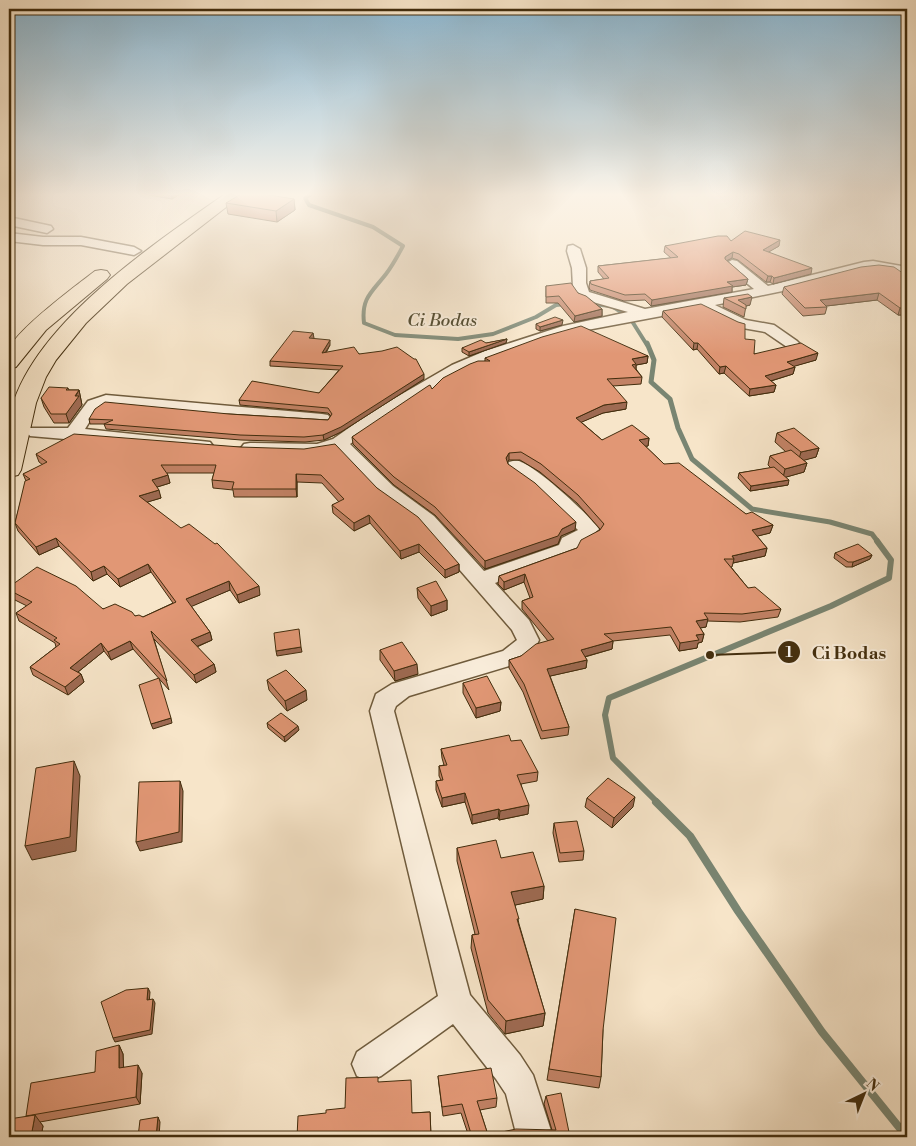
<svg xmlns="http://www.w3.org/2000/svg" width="916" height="1146" font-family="'Libre Bodoni',serif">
<rect width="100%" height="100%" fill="#f7e5c9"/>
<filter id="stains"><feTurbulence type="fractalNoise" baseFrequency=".004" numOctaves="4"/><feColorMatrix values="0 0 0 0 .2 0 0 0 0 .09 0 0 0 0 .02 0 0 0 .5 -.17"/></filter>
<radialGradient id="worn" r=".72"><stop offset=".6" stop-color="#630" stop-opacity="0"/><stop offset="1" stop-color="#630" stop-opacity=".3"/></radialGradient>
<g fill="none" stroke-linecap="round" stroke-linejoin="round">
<path stroke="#798572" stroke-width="4" d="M311,194L305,198L309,205L373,227L403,246C398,255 393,265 386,274C372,292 361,298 364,323L395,335L458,339L493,334L536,317L556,305L566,304
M590,304L612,306L630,318L647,345"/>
<path stroke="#798572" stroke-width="5" d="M647,343L654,360L651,382L670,399L678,428L692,459L752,509L830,522L872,534L878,542"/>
<path stroke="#798572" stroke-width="6" d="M658,803L613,758L605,715L609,698L831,606L889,578L891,560L877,541"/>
<path stroke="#798572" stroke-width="8" d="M656,802L690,836L738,911L822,1032L907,1137"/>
<g stroke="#6f5b3c" stroke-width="3">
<path id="minor" d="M9,217L51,226L53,229L47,233L9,225Z
M9,233L43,237H81L134,247L141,251L134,255L81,245H43L9,241Z
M573,245L580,249L586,268V283L589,292L645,309L754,289L727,267L725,264L732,260L737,261L768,286L864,262L873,261L907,267V275L873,269L865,270L797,288L715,305L746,320L774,325L797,341L800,344L797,347H787L765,332L737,327L699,309L571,333L497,357L464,371L388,417L350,444L393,486L434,516L484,571L559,545L562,538L578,530L536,489L509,470L507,466L509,462C514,461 517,460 521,462C538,468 591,516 601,532L598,536L579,546L576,554L495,583L529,620L539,640L533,652L519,663L409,696L396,706L394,711L470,995L520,1055L533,1075L553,1137H517L506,1094L496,1079L453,1024L381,1076L369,1081L357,1076L352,1064L357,1052L438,996L370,711L376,694L392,684L503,651L517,640L512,630L420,524L379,494L335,450L317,454L250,453L244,452L241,448L244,444L250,443L317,444L333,439L376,409L452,365L485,351L563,326L628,312L579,298L573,287L572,268L567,251L568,246Z
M106,395L322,414L328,415L331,419L328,423L322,424L106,405L95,413L85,429L210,442L213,446L210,450L204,451L30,436L27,432L30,428H68L88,401Z"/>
</g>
<g stroke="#422d0d" stroke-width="2">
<path id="highway" d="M225,194H243L127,284L86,323L56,360L46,377L36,403L21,470L18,475L9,477C9,459 6,438 9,420C25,329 154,244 225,194Z
M101,270L107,271L110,275L107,279L46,330L16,367L9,369C9,363 7,355 9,350C13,332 78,284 95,271Z"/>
</g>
<use href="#minor" fill="#faeedc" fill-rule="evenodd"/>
<use href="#highway" fill="#f7e5c9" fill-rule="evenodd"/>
</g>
<path fill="#c28265" stroke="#422d0d" d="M149,194H180L172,199L149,195Z
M294,199L295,210L277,222L228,214L226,203Z
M731,241L779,246L768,252L811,274L773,284L770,282H766L738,260L732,258L727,261L748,279L746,285L732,287V292L651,306L645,300L624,301L590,290L589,287L590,281L604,279L598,272V266L671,258L664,252L665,246Z
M907,276V318L903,315H898L877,300L826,306L827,307L825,314L803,316L782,294L784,287Z
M546,286L578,293L602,309V316L574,322L558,303H546Z
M724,298L750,305L746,306L744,317L723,307Z
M663,311L745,339L754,354L816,360L794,366L795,367L793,374L771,381L776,385L774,392L749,396L724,373L719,374L697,349L693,350L662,317Z
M536,324L562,325L540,331L536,329Z
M313,333V339L330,345L326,353L359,354L424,379L341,432L324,440L305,442L241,440L106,429L104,424H90L89,419L229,414L328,420L331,416L328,413L240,405L239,400L319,393L339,370L270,366V361Z
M507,339L506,343L469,356L462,352V348Z
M648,356L647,363L636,365V369L642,377L641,384L613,386L626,409L603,413L581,422L602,440L649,438L648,446H645L664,464L746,514L773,525L770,533L757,536L767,548L765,556L733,563L732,567H731L748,588L781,609L778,617L740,622L707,621L706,627L700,628L704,634L702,642L698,643L697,648L679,651L670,635L613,641L612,649L585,657L587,660L586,668L550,676L569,727L568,735L541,739L523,692L509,668V660L521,656L548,641L522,609V601L530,598L524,582L504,590L498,584L499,576L577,548L600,529L577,503L540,472L520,460H509L507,462L508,464L575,530L561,536L558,544L485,569L435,515L394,485L353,444L352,437L432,389L485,361V358Z
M68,388L69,390H79L82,405L69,423H54L44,407L41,398Z
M777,433L819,448L816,457L803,460L807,463L804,472L786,477L788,485L750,491L738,478L739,473L771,468L768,465L770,456L786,452L775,442Z
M240,447L377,488L459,564V572L445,578L419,552L401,559L370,523L354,531L333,513L332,505L339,502L322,483L297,482V497H234L233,490L213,488L212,480L214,473H167L170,483L157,487L161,498L147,502L260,595L239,603L230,590L191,606L210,632L212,640L197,647L214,664L216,672L196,683L154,639L169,690L133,649L111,660L104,651L78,672L81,674L84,682L68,695L33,675L30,667L56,647L55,643L19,621L16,613L27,606L9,597V587L135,616L143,617L173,603L151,572L120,587L107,574L93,581L59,546L39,555L18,531L15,523L26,481L23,474L43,465L39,462L36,454Z
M835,553L872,555L870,559L852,567H846L834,558Z
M417,588L447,600V610L431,616L418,598Z
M380,650L418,674L395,681L380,660Z
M267,680L307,700L287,711L269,690Z
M463,683L501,702L500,711L476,718L463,693Z
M267,723L299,730L285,742L268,728Z
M511,741L538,772L537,781L521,784L528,814L499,820L498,818L472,824L465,802L442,807L436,790V781L441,780L439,776V766L444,765L442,758L441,749Z
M587,798L633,807L612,828L585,807Z
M554,823L584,851L583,860L559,862L553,833Z
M457,848L501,858L544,886L543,899L515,905L519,924L545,1013L543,1026L505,1034L488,1013L471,948L472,935L475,934L457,861Z
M575,909L603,1030L601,1077L599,1088L547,1080Z
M119,1045L123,1054V1067L142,1073L140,1104L40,1122L43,1126L41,1137H9L26,1116L95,1072Z
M438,1076L497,1098L496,1107L480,1110L488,1135L552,1130L544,1104L546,1096L570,1137H469L461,1113L443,1116L439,1085Z
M378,1082L412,1113L430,1112L431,1137H297L345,1108Z"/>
<path fill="#9e6a52" stroke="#422d0d" d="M171,194H180L172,199Z
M294,199L295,210L277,222L276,211Z
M780,240L779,246L762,256L763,250Z
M733,252L732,258L724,262L725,257Z
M812,268L811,274L773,284L774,278Z
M768,276H772L770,282H766Z
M748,279L746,285L732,287V292L651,306L652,300L727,282Z
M879,293L877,300L818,307L820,300Z
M752,297L750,305L742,307L738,300Z
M905,307L903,315H898L900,308Z
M602,309V316L574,322L575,316Z
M563,320L562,325L540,331V327Z
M313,333L314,338L310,343L309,338Z
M507,339L506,343L469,356V352Z
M330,340V345L322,358V353Z
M694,343H698L697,349L693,350Z
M818,353L816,360L785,369L787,362Z
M648,356L647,363L636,365V371L632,372V359Z
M726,366L724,373L719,374L720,367Z
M795,367L793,374L764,383L765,376Z
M424,374V379L341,432L324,440L323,435Z
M776,385L774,392L749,396L750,389Z
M79,390L82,405L69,423L66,414Z
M627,402L626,409L603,413L575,425L576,418L604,405Z
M649,438L648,446L638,447L639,440Z
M819,448L816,457L798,462L801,452Z
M509,453V460L505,465L506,458Z
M807,463L804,472L783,478L785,469Z
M296,474L297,482V497L296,489Z
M168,475L170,483L154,488L152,480Z
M789,480L788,485L750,491L751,486Z
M159,490L161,498L141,504L139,496Z
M369,515L370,523L354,531V523Z
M576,522L575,530L561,536L558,544L485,569V561L562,529Z
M773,525L770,533L750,538L752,530Z
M56,538L59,546L39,555L36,547Z
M419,544V552L401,559L400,551Z
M767,548L765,556L733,563L734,559L732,556Z
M872,555L870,559L852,567L853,562Z
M148,564L151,572L120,587L118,579Z
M459,564V572L445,578V570Z
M104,566L107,574L93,581L91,572Z
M525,574L524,582L504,590V582Z
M229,581L230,590L188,608L186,599Z
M259,586L260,595L239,603L237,595Z
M447,600V610L431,616V606Z
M708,619L706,627L694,629L696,621Z
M210,632L212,640L193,648L191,640Z
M704,634L702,642L698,643L697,648L679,651L680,643L696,635Z
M130,641L133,649L111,660L108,652Z
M613,641L612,649L580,658L581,650Z
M101,643L104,651L73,676L70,668Z
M301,647L302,652L277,656L276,651Z
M587,660L586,668L546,677L547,669Z
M214,664L216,672L196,683L194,675Z
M417,664L418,674L395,681L394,671Z
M81,674L84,682L68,695L65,687Z
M306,690L307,700L287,711L285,701Z
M501,702L500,711L476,718V708Z
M171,718L172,723L153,729L151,724Z
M298,726L299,730L285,742L284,737Z
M74,761L80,776L76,851L32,860L25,846Z
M180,781L183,791L182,842L140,851L136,842Z
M465,793V802L442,807V798Z
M635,797L633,807L612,828L614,818Z
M529,805L528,814L499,820L500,811Z
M499,809L498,818L472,824V815Z
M544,886L543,899L511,906V892Z
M148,988L150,992L149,1004L147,1000Z
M153,999L155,1003L152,1034L115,1042L113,1038Z
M545,1013L543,1026L505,1034L506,1021Z
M119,1045L123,1054L124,1076L119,1068Z
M138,1065L142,1073L140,1104L136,1097Z
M35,1115L43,1126L41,1137H31Z
M158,1117L160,1122L159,1137H156Z"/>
<path fill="#e19775" stroke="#422d0d" d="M241,194H263L294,199L276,211L226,203Z
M745,231L780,240L763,250L812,268L774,278L772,276H768L739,254L733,252L725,257V259L748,279L727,282L733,286L652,300L645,294L625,295L591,284L590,281L609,278L598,266L678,257L665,246L718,236H727L731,241Z
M879,265L894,267L907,276V309L905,307L900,308L879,293L820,300L827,307L805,308L784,287L861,267Z
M571,283L578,293L586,296L602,309L575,316L559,296L546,297V286Z
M748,294L752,297L738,300L746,305V309L724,298Z
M701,304L738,322L745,324V339L755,340L754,354L801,343L818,353L787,362L795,367L765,376L776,385L750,389L726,366L720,367L698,343H694L663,311Z
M555,317L563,320L540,327L536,324Z
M581,326L648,356L632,359L636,364L632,365L642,377L607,379L627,402L604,405L576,418L602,440L632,425L649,438L639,440L664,464L679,463L746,514L752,512L773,525L752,530L767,548L732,556L734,559H724L748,588L755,587L781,609L742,614L704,613L708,619L696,621L704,634L696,635L699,640L680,643L671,627L604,634L613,641L581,650L587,660L547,669L569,727L542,731L524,684L509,660L521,656L536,644L554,639L522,601L533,597L525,574L504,582L499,576L577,548L581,540L600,530L604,524L578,495L541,464L521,452L509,453L506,458L508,464L535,483L576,522L562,529L558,536L485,561L435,507L394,477L352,437L428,386L430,385L432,389L443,378L470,364L478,361H490L485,358L542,337Z
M293,331L313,333L309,338L330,340L322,353L354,347L359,354L382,351L397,347L414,359H416L424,374L341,427L323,435L304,437L240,435L104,424L113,420L89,419L95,409L105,402L229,414L328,420L332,414L328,408L239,400L252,381L319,393L343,366L270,361Z
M507,339L469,352L462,348L481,340L486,343Z
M49,387L68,388L66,390H79L75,396H79L66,414H51L41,398Z
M794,428L819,448L801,452L777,433Z
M74,434L240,447L304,449L335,444L377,488L418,517L459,564L445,570L419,544L400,551L369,515L354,523L332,505L344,499L321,475L296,474V489H232L234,482L212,480L216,465H161L168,475L152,480L159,490L139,496L181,528L189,524L215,544L217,543L259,586L237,595L229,581L186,599L210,632L191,640L214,664L194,675L151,631L167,681L130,641L108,652L101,643L70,668L81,674L65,687L30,667L60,644L54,640L57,638L16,613L32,602L9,590V587L37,567L76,586L103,609L115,604L132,612L135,616L139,615L143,617L176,602L148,564L118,579L104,566L91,572L56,538L36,547L15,523L25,481L30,479L23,474L47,462L36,454Z
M791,450L807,463L785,469L770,456Z
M774,467L789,480L751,486L739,473Z
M858,544L872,555L853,562H848L835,553Z
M436,581L447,600L431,606L417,588Z
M299,629L301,647L276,651L274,633Z
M402,642L417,664L394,671L380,650Z
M286,670L306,690L285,701L267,680Z
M487,676L501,702L476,708L463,683Z
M159,678L171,718L151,724L139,685Z
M281,713L298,726L284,737L267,723Z
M509,735L511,741L521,740L538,772L517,775L529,805L500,811L499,809L472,815L465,793L442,798L436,781L443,780L439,766L447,765L441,749Z
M74,761L70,837L25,846L36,768Z
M608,778L635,797L614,818L587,798Z
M180,781L179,832L136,842L139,782Z
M577,821L584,851L560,853L554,823Z
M496,840L501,858L533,852L544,886L511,892L519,919H517L545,1013L506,1021L488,1000L472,935L479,934L457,848Z
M575,909L616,918L603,1030L601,1077L549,1069Z
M148,988L147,1000L153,999L150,1030L113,1038L101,1002L126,990Z
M119,1045V1068L138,1065L136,1097L26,1116L31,1083L95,1072L96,1051Z
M491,1068L497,1098L477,1101L488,1135L516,1129L556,1130L546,1096L561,1093L570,1137H472L462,1104L442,1107L438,1076Z
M378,1077V1082L411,1080L412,1113L430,1112L431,1136L399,1137H297L298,1116L326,1113V1110L345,1108L346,1078Z
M35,1115L31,1137H9V1119Z
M158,1117L156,1137H138L140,1120Z"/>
<linearGradient id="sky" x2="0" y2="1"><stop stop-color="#8ab8d4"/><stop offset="0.55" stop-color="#fbf3e7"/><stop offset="1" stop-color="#fbf3e7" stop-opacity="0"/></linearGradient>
<rect width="916" height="354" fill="url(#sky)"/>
<g text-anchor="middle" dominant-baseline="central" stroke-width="4" stroke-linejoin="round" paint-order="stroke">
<g font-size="18" font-style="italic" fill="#595237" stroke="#faeedc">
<text x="442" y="320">Ci Bodas</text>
</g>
</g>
<path fill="none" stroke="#422d0d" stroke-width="2" d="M710 655L789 652"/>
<g fill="#422d0d" stroke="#faeedc" stroke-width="2">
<circle cx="710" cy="655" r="5"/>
<circle cx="789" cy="652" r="12"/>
</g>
<g font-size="15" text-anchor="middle" font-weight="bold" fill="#fff">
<text x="789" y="657">1</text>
</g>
<g font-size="18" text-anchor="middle" font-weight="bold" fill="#422d0d" stroke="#faeedc" stroke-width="4" stroke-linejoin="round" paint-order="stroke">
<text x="849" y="659">Ci Bodas</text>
</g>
<rect width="916" height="1146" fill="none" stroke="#f7e5c9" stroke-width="30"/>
<rect x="10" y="10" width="896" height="1126" fill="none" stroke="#422d0d" stroke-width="2.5"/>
<rect x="15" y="15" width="886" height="1116" fill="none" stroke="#422d0d"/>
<g transform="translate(864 1094) rotate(43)" stroke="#faeedc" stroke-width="4" paint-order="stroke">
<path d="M0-4L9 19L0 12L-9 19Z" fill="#422d0d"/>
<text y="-8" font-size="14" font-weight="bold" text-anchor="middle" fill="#422d0d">N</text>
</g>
<rect width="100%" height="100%" filter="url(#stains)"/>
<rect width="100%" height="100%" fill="url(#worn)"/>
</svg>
